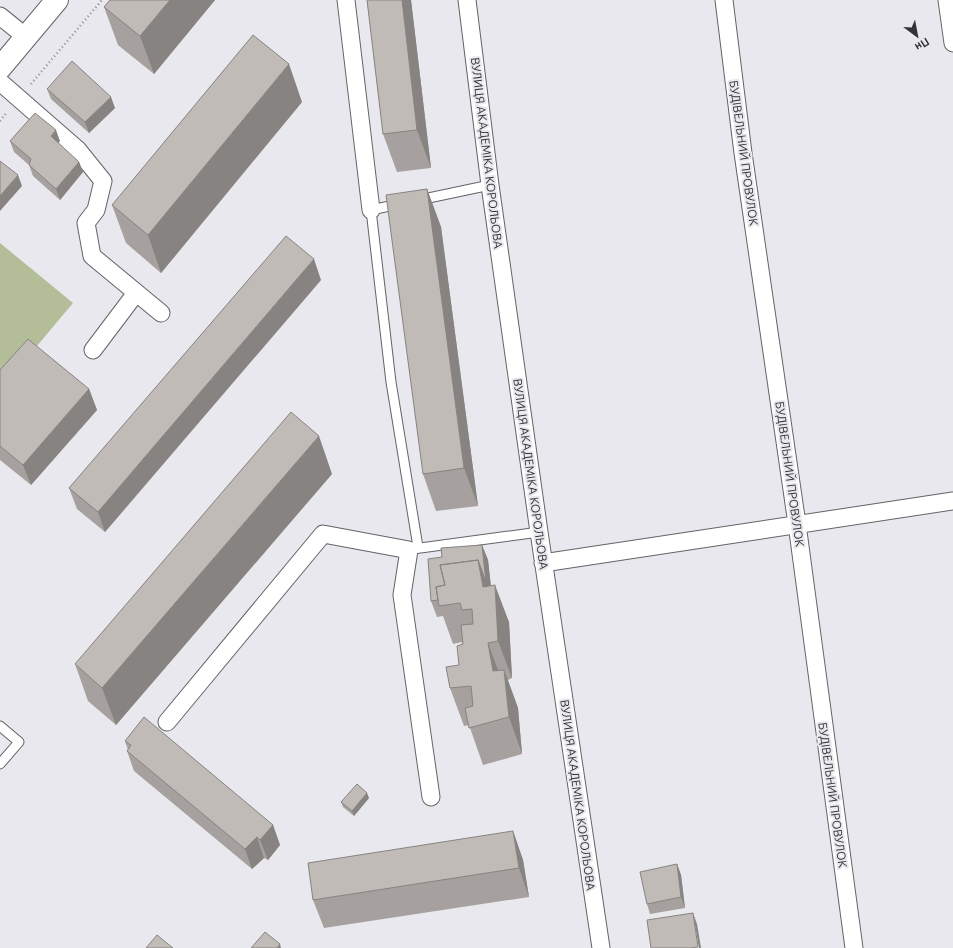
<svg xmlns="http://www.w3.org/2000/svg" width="953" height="948" font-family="Ubuntu,sans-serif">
<rect width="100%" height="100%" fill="#e8e8ee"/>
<path fill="#b3be98" d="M0,243L73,303L0,390Z"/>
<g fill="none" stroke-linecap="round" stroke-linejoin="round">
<g stroke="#636368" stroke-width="11">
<path id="service" d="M419,200L490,185
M399,204L371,210L391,382L418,547
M413,549L539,532
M0,726L19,742L0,764"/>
</g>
<g stroke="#636368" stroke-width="19">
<path id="minor" d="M346,0L371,210
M467,0L490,185L539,532L601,948
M724,0L743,153L797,524L854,948
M947,0L953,43
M0,16L26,37
M0,82L78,150L103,181L96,210L86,223L92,256L161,313
M93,350L136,293
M543,563L953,501
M167,722L323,534L409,550L402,595L431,797"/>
</g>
<g stroke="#636368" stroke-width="24">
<path id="secondary" d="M0,68L57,0"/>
</g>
<path stroke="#8d8d91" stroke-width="2.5" stroke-dasharray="1 3" stroke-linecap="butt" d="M31,84L102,0
M0,121L7,112"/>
<use href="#service" stroke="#fff" stroke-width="9"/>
<use href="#minor" stroke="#fff" stroke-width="17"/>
<use href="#secondary" stroke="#fff" stroke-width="22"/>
</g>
<path fill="#a6a19e" d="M110,0H215L154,74L118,45L104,7Z
M367,0H411L431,168L397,172L383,134Z
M47,89L115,108L89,133L51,99Z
M302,102L161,273L126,243L112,205Z
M10,141H60L58,143L79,162L83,172L60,200L33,176L29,165L14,152Z
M427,189L441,227L478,506L436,511L423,474Z
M321,280L105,532L77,509L69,488Z
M0,370L89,389L97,410L31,485L0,460Z
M332,474L116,725L88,701L75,664Z
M482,545L488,560L491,585L509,622L512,678L508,680L518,708L522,754L483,765L469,725L464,726L450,688L459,665L462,642L453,644L443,616L437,617L431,601L442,557Z
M125,741L273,825L280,845L268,860L264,858L252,869L134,771L127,751L128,750Z
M369,798L354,816L343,807L341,802Z
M513,831L523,860L529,897L324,928L313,900Z
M677,864L681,875L685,908L650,914L647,904Z"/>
<path fill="#878381" d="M170,0H215L154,74L140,36Z
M402,0H411L431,168L417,130Z
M289,64L302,102L161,273L148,235Z
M111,97L115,108L89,133L85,122Z
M56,130L60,141L55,147L51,136Z
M79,162L83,172L60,200L56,189Z
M18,175L22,186L0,211V196Z
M427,189L441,227L478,506L464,468Z
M314,259L321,280L105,532L98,512Z
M89,389L97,410L31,485L23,465Z
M319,436L332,474L116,725L102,688Z
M482,545L488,560L492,598L483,587L478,560Z
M495,585L509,622L512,678L498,641Z
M488,643L502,681L493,671Z
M504,670L518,708L522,754L509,717Z
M367,793L369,798L354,816L352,811Z
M273,825L280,845L268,860L260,840Z
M513,831L523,860L529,897L519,868Z
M257,837L264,858L252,869L245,849Z
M677,864L681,875L685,908L681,897Z
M693,913L697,924L701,948H699Z
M280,944L281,948H277Z"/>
<path fill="#c1bbb8" stroke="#878381" d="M110,0H170L140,36L104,7Z
M367,0H402L417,130L383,134Z
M253,35L289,64L148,235L112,205Z
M72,61L111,97L85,122L47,89Z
M35,113L56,130L51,136L79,162L56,189L29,165L31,159L10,141Z
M0,161L18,175L0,196Z
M427,189L464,468L423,474L386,195Z
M286,236L314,259L98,512L69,488Z
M28,339L89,389L23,465L0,446V370Z
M291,412L319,436L102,688L75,664Z
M482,545L486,582L478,560L440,565L445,585L436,587L438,600L431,601L428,559L442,557L441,548Z
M478,560L483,587L495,585L498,641L488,643L493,671L504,670L509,717L469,728L465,708L473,706L471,686L450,688L446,667L459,665L457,646L463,644L461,625L473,624L472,609L462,610L460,603L439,606L436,587L445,585L440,565Z
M144,717L273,825L260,840L257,837L245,849L127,751L131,745L125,741Z
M357,784L367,793L352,811L341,802Z
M513,831L519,868L313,900L308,863Z
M677,864L681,897L647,904L640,872Z
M693,913L698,947L690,948H651L647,920Z
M265,932L280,944L277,948H251Z
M157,935L173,948H146Z"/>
<g text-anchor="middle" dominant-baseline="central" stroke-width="4" stroke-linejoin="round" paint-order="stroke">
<g font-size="12" fill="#333335" stroke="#e8e8ee">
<text transform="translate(487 153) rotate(83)">ВУЛИЦЯ АКАДЕМІКА КОРОЛЬОВА</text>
<text transform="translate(744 153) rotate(82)">БУДІВЕЛЬНИЙ ПРОВУЛОК</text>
<text transform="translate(531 474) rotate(82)">ВУЛИЦЯ АКАДЕМІКА КОРОЛЬОВА</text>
<text transform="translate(790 474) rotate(82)">БУДІВЕЛЬНИЙ ПРОВУЛОК</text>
<text transform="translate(578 795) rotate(82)">ВУЛИЦЯ АКАДЕМІКА КОРОЛЬОВА</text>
<text transform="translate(833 795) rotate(82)">БУДІВЕЛЬНИЙ ПРОВУЛОК</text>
</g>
</g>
<g transform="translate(917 36) rotate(148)" stroke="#e8e8ee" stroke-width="3" paint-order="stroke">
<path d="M0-3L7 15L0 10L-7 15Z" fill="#333335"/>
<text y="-6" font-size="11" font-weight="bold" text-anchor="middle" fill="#333335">Пн</text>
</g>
</svg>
